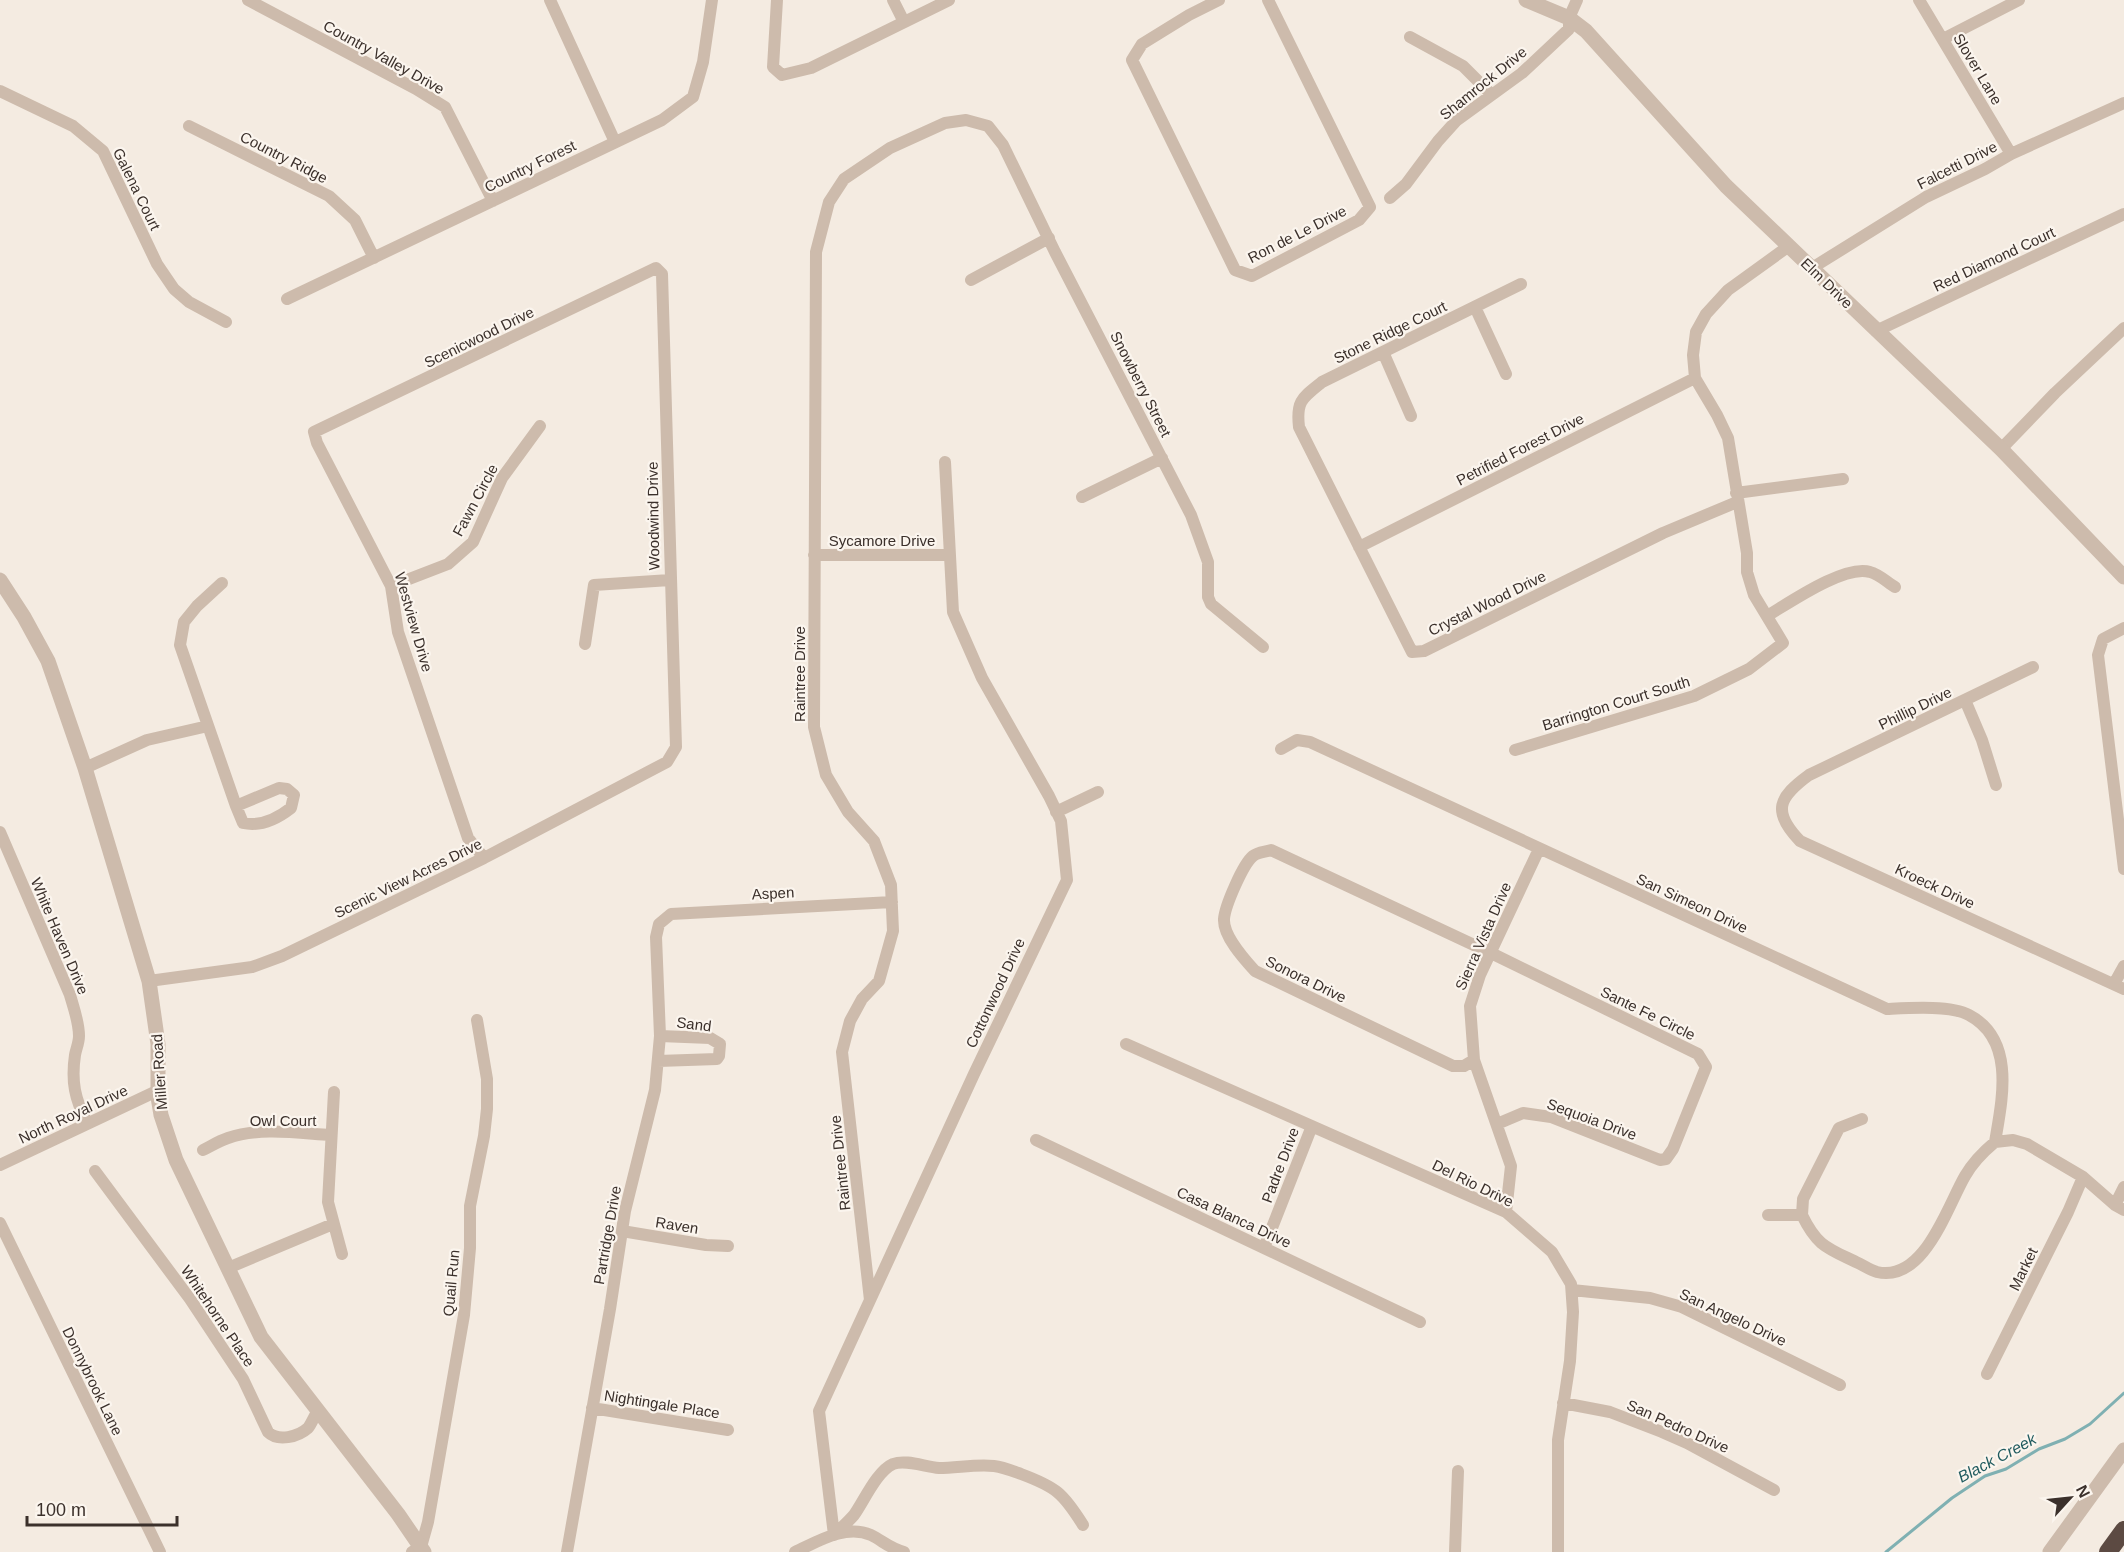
<svg xmlns="http://www.w3.org/2000/svg" width="2124" height="1552" font-family="Helvetica,sans-serif">
<rect width="100%" height="100%" fill="#f4ebe1"/>
<g fill="none" stroke-linecap="round" stroke-linejoin="round">
<path stroke="#7fb0b2" stroke-width="3" d="M1886,1552L1952,1498L1985,1476L2006,1469L2039,1449L2065,1439L2090,1424L2124,1393"/>
<path stroke="#cdbbac" stroke-width="12" d="M248,0L416,89L445,107L493,201
M550,0L615,142
M777,0L773,67L782,75L811,68L949,0
M893,0L904,22
M1219,0L1189,15L1142,44L1132,60L1235,270L1252,276L1359,220L1370,207L1268,0
M1919,0L2011,154
M1410,37L1463,66L1491,94
M1943,39L2019,0
M0,91L73,126L103,151L157,264L174,289L189,302L226,322
M189,126L329,196L355,220L374,258
M1390,198L1406,184L1438,141L1456,121L1522,73L1569,29V18L1577,0
M1812,268L1926,197L1985,169L2011,154L2124,103
M971,280L1049,238
M1521,284L1322,382C1302,398 1296,401 1299,427L1412,652L1424,651L1663,533L1737,502
M287,299L662,120L693,97L703,62L712,0
M1475,307L1506,374
M1876,331L2124,214
M1383,352L1411,416
M2001,449L2055,393L2124,328
M1736,493L1843,479
M1082,497L1162,458
M1359,547L1695,378
M814,555H950
M222,583L197,606L184,622L180,645L236,806L243,823C261,827 277,819 291,808L294,795L287,789L279,788L236,806
M391,586L448,564L473,542L502,478L540,426
M1767,616C1789,603 1845,564 1870,572C1879,574 1888,583 1895,587
M2124,628L2103,639L2098,655L2124,869
M585,644L594,585L670,580
M2033,667L1809,775C1779,797 1771,811 1800,841L2124,989
M1965,700L1982,740L1996,785
M1281,749L1297,740L1310,742L1887,1009C1908,1008 1951,1005 1969,1015C2016,1040 2002,1100 1995,1142
M1515,750L1694,696L1749,669L1783,643L1754,595L1747,572V553L1728,438L1717,415L1695,378L1693,355L1696,332L1706,314L1728,290L1789,246
M85,768L147,740L208,726
M1056,812L1098,792
M0,832L70,995C74,1009 79,1022 79,1036C79,1043 76,1049 75,1055C71,1082 75,1099 87,1123
M149,981L252,967L282,956L484,858L667,762L676,747L662,274L656,268L314,432L317,443L391,586L398,632L468,838L484,858
M2114,984L2124,966
M1126,1044L1506,1212L1552,1252L1571,1284L1573,1312L1570,1361L1558,1440V1552
M1474,1060L1464,1066H1453L1255,971C1244,959 1223,936 1224,919C1225,906 1243,864 1253,856C1258,852 1266,852 1271,850L1491,953L1698,1054L1706,1067L1673,1149L1666,1159L1660,1160L1551,1117L1523,1113L1497,1124
M658,1061L717,1059L719,1056L720,1044L710,1038L660,1036
M334,1092L328,1202L342,1254
M1036,1140L1420,1322
M1995,1142L2013,1140L2027,1144L2083,1177L2115,1205L2124,1210
M203,1150C211,1146 219,1141 228,1138C260,1127 298,1133 330,1135
M0,1165L159,1090
M95,1171L190,1299L243,1379L268,1432C278,1442 298,1437 308,1428C312,1423 314,1416 318,1411
M2115,1205L2124,1187
M1506,1212L1511,1166L1474,1060L1470,1006L1480,975L1539,849
M1768,1215H1802C1817,1246 1827,1248 1856,1262C1863,1265 1870,1270 1877,1272C1924,1283 1947,1207 1965,1176C1973,1162 1983,1152 1995,1142
M1802,1215L1803,1199L1839,1128L1862,1119
M0,1223L160,1552
M622,1231L706,1245L728,1246
M1264,1248L1312,1126
M228,1268L333,1224
M1572,1290L1650,1298L1682,1307L1840,1385
M870,1300L842,1052L850,1021L862,999L879,981L893,931L891,885L874,841L848,812L826,775L814,727L816,252L829,202L844,179L890,148L945,123L966,120L988,126L1003,145L1055,252L1191,515L1208,562V597L1211,604L1263,647
M1987,1374L2068,1212L2083,1177
M1563,1403L1610,1412L1662,1432L1687,1443L1774,1490
M592,1408L728,1430
M834,1535L819,1411L974,1074L1067,880L1061,821L1049,796L982,678L953,612L945,462
M834,1535C841,1528 848,1522 854,1515C864,1501 877,1471 893,1464C906,1459 925,1467 939,1468C957,1468 976,1464 994,1466C1003,1467 1013,1471 1021,1474C1056,1487 1063,1493 1083,1525
M412,1552L421,1547L428,1522L464,1315L470,1248V1206L484,1136L487,1109V1079L477,1020
M567,1552L610,1309L625,1211L655,1090L660,1036L656,937L659,924L671,914L892,902
M795,1552C817,1542 845,1524 871,1535C883,1541 889,1548 904,1552
M1455,1552L1458,1471"/>
<path stroke="#cdbbac" stroke-width="15" d="M1526,0L1569,18L1586,31L1726,186L2001,449L2124,577
M0,580L24,617L48,661L85,768L149,981L158,1044V1097L161,1115L176,1160L261,1337L398,1514L424,1552
M2050,1552L2124,1450"/>
<path stroke="#5c4a42" stroke-width="18" d="M2108,1552L2124,1530"/>
</g>
<g text-anchor="middle" dominant-baseline="central" stroke-width="4.5" stroke-linejoin="round" paint-order="stroke">
<g font-size="15" fill="#3b302b" stroke="#fbf5ee">
<text transform="translate(384 57) rotate(29)">Country Valley Drive</text>
<text transform="translate(1978 69) rotate(59)">Slover Lane</text>
<text transform="translate(1483 83) rotate(-39)">Shamrock Drive</text>
<text transform="translate(284 157) rotate(27)">Country Ridge</text>
<text transform="translate(1957 165) rotate(-27)">Falcetti Drive</text>
<text transform="translate(530 166) rotate(-26)">Country Forest</text>
<text transform="translate(137 189) rotate(64)">Galena Court</text>
<text transform="translate(1297 234) rotate(-27)">Ron de Le Drive</text>
<text transform="translate(1994 259) rotate(-25)">Red Diamond Court</text>
<text transform="translate(1827 283) rotate(44)">Elm Drive</text>
<text transform="translate(1390 332) rotate(-26)">Stone Ridge Court</text>
<text transform="translate(479 337) rotate(-26)">Scenicwood Drive</text>
<text transform="translate(1141 384) rotate(63)">Snowberry Street</text>
<text transform="translate(1520 449) rotate(-27)">Petrified Forest Drive</text>
<text transform="translate(475 500) rotate(-62)">Fawn Circle</text>
<text transform="translate(653 516) rotate(-91)">Woodwind Drive</text>
<text x="882" y="540">Sycamore Drive</text>
<text transform="translate(1487 603) rotate(-26)">Crystal Wood Drive</text>
<text transform="translate(414 622) rotate(74)">Westview Drive</text>
<text transform="translate(799 674) rotate(-90)">Raintree Drive</text>
<text transform="translate(1616 703) rotate(-17)">Barrington Court South</text>
<text transform="translate(1915 708) rotate(-26)">Phillip Drive</text>
<text transform="translate(408 878) rotate(-26)">Scenic View Acres Drive</text>
<text transform="translate(1935 886) rotate(25)">Kroeck Drive</text>
<text transform="translate(773 893) rotate(-3)">Aspen</text>
<text transform="translate(1692 903) rotate(25)">San Simeon Drive</text>
<text transform="translate(60 936) rotate(67)">White Haven Drive</text>
<text transform="translate(1483 936) rotate(-66)">Sierra Vista Drive</text>
<text transform="translate(1306 979) rotate(26)">Sonora Drive</text>
<text transform="translate(995 993) rotate(-65)">Cottonwood Drive</text>
<text transform="translate(1648 1013) rotate(26)">Sante Fe Circle</text>
<text transform="translate(694 1024) rotate(7)">Sand</text>
<text transform="translate(159 1072) rotate(-94)">Miller Road</text>
<text transform="translate(73 1114) rotate(-25)">North Royal Drive</text>
<text transform="translate(1592 1119) rotate(20)">Sequoia Drive</text>
<text x="283" y="1120">Owl Court</text>
<text transform="translate(840 1163) rotate(-96)">Raintree Drive</text>
<text transform="translate(1280 1165) rotate(-69)">Padre Drive</text>
<text transform="translate(1473 1183) rotate(26)">Del Rio Drive</text>
<text transform="translate(1234 1217) rotate(25)">Casa Blanca Drive</text>
<text transform="translate(677 1225) rotate(9)">Raven</text>
<text transform="translate(607 1235) rotate(-80)">Partridge Drive</text>
<text transform="translate(2023 1269) rotate(-64)">Market</text>
<text transform="translate(451 1283) rotate(-85)">Quail Run</text>
<text transform="translate(218 1316) rotate(56)">Whitehorne Place</text>
<text transform="translate(1733 1317) rotate(25)">San Angelo Drive</text>
<text transform="translate(93 1381) rotate(64)">Donnybrook Lane</text>
<text transform="translate(662 1404) rotate(9)">Nightingale Place</text>
<text transform="translate(1678 1426) rotate(24)">San Pedro Drive</text>
</g>
<g font-size="16" font-style="italic" fill="#1f5a5e" stroke="#fbf5ee">
<text transform="translate(1997 1458) rotate(-28)">Black Creek</text>
</g>
</g>
<g transform="translate(2070 1498) rotate(63)" stroke="#fbf5ee" stroke-width="4.5" paint-order="stroke">
<path d="M0-4.5L10 22L0 15L-10 22Z" fill="#3b302b"/>
<text y="-9" font-size="16" font-weight="bold" text-anchor="middle" fill="#3b302b">N</text>
</g>
<path d="M27 1516v9h150v-9" fill="none" stroke="#3b302b" stroke-width="3"/>
<text x="36" y="1516" font-size="18" fill="#3b302b" stroke="#fbf5ee" stroke-width="4.5" paint-order="stroke">100 m</text>
</svg>
